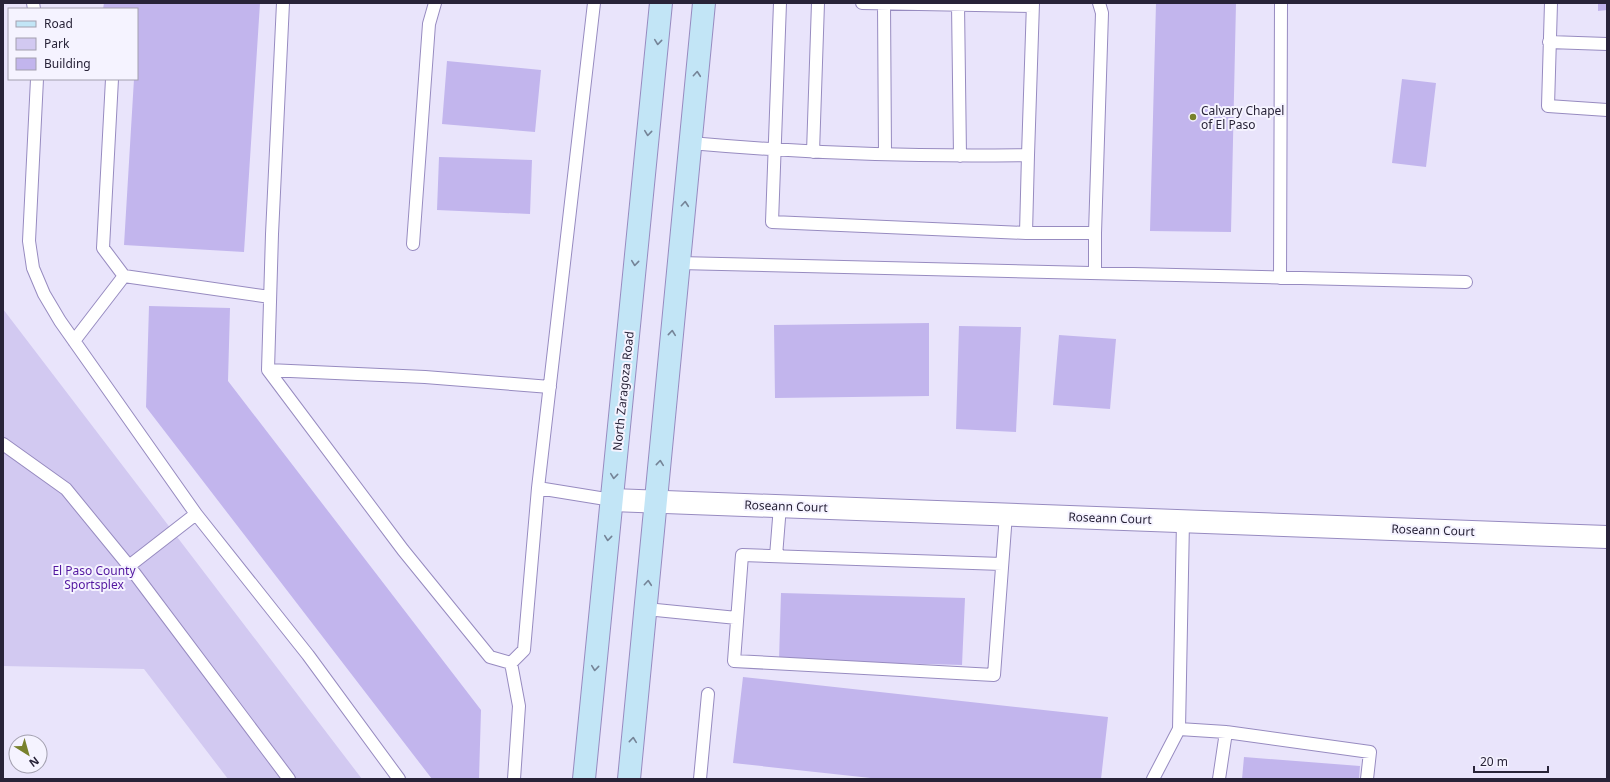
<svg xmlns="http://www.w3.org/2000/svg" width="1610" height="782" font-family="'Noto Sans',sans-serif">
<rect width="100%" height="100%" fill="#e9e4fb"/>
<path fill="#d2c9f1" d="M3,309L362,779H228L144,669L3,666Z"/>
<path fill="#c2b5ed" d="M104,3H260L244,252L124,245L134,79H137V9H103Z
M1156,3H1236L1231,232L1150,231Z
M1598,3H1607V10L1598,11Z
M447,61L541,70L535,132L442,124Z
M1402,79L1436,83L1426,167L1392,163Z
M439,157L532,160L530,214L437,210Z
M149,306L230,308L228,381L481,710L479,779H432L146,407Z
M929,323V396L775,398L774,325Z
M959,326L1021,327L1016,432L956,429Z
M1059,335L1116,339L1110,409L1053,405Z
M781,593L965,598L962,665L779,660Z
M743,677L1108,717L1101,779H880L733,763Z
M1244,757L1360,766L1359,779H1242Z"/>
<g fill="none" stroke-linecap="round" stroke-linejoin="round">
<g stroke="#978bc0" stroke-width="14">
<path id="service" d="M33,3L34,9
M283,3L272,234L268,370L403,550L490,657L511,663L524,650L538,488L594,3
M780,3L772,222L1026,233H1095L1102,13L1099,3
M862,3L1033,6
M1551,3L1548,106L1607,110
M884,4L885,154
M958,4L960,156
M1549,42L1607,44
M37,79L29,241L33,268L44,294L60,321L196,514
M112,79L103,248L124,276
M690,143C803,153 915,157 1028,155L1033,3
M813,152L818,3
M1026,233L1028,155
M1095,233V273
M413,244L429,24L435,3
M679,263L1466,282
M1280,278L1281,3
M74,341L124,276L270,297
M268,370L425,377L550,387
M3,444L66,489L129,566L289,779
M538,488L612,500
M776,556L780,506
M1002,564L742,555L734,661L994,675L1006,514
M129,566L196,514L308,655L399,779
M646,609L737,618
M511,663L519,706L514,779
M1179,729L1226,732L1370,752L1367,779
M700,779L708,694
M1153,779L1179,729L1183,521
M1219,779L1226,732"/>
</g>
<g stroke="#978bc0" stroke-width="24">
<path id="minor" d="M612,500L1607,537"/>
</g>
<g stroke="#978bc0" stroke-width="24">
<path id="secondary" d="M584,779L661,3
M629,779L704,3"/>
</g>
<use href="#service" stroke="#fff" stroke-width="12"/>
<use href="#minor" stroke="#fff" stroke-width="22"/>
<use href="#secondary" stroke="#c2e5f6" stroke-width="22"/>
</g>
<defs><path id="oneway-chevron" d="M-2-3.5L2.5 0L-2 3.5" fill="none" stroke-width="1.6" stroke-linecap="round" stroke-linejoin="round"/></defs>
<g stroke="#758497">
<use href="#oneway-chevron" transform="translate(658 42) rotate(96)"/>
<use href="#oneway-chevron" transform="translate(697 74) rotate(-85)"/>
<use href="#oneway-chevron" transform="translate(648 133) rotate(96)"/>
<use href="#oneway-chevron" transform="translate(685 204) rotate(-85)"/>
<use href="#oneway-chevron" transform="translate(635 263) rotate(96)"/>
<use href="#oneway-chevron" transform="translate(672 333) rotate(-84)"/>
<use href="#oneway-chevron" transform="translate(660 463) rotate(-84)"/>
<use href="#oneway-chevron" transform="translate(614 476) rotate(96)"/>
<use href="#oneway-chevron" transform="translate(608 538) rotate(96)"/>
<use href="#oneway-chevron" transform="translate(648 583) rotate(-85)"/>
<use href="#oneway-chevron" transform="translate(595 668) rotate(96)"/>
<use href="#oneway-chevron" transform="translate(633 740) rotate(-84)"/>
</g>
<circle fill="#78812d" stroke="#f5f3ff" stroke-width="1.5" cx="1193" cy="117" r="4"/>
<g text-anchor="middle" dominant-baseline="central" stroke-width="4" stroke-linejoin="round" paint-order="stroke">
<g font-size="12" fill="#282338" stroke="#f5f3ff" text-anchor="start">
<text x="1201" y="110">Calvary Chapel<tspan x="1201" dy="14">of El Paso</tspan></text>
</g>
<g font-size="12" fill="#282338" stroke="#f5f3ff">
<text transform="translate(623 391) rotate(-84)">North Zaragoza Road</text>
<text transform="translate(786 506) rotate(2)">Roseann Court</text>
<text transform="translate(1110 518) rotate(2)">Roseann Court</text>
<text transform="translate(1433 530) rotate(2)">Roseann Court</text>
</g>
<g font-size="12" fill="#52169f" stroke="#f5f3ff">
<text x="94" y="570">El Paso County<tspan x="94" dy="14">Sportsplex</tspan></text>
</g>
</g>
<rect width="1610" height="782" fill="none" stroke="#282338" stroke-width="8"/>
<rect x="8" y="8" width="130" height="72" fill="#f5f3ff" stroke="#a3a0af"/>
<rect x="16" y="21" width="20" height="6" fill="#c2e5f6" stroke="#a3a0af"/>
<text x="44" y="28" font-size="12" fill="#282338">Road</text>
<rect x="16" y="38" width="20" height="12" fill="#d2c9f1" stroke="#a3a0af"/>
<text x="44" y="48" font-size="12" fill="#282338">Park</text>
<rect x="16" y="58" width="20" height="12" fill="#c2b5ed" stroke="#a3a0af"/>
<text x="44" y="68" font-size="12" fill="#282338">Building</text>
<g transform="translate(28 754) rotate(143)"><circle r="19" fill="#f5f3ff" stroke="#a3a0af"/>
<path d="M0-3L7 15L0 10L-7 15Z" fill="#78812d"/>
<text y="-6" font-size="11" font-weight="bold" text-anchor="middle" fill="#282338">N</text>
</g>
<path d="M1474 766v6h74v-6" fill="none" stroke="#282338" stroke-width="2"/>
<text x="1480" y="766" font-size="12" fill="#282338" stroke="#f5f3ff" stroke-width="3" paint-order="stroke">20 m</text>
</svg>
